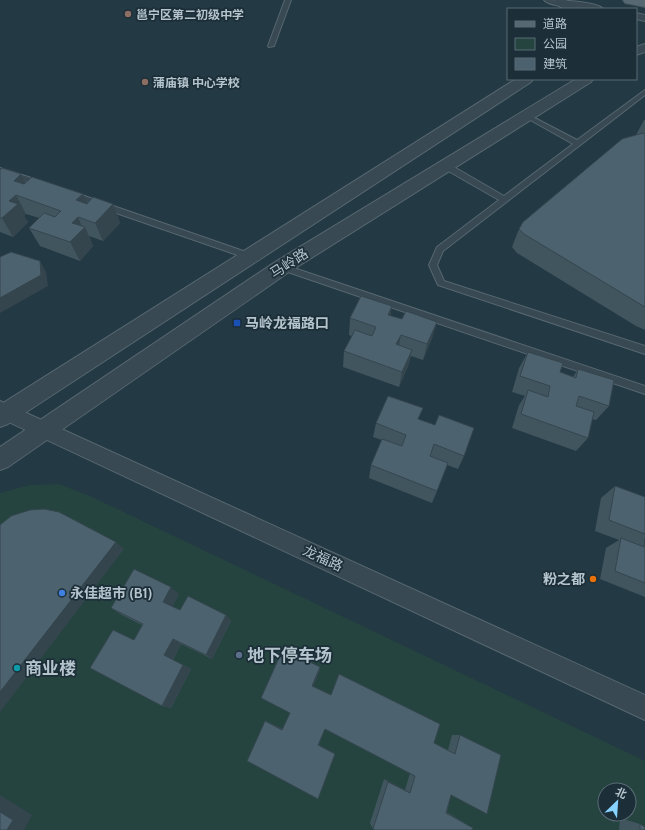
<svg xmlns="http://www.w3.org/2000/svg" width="645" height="830" font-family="Cabin,'Noto Sans SC',sans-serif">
<rect width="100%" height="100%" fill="#233943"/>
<path fill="#254440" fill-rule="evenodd" d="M59,484L92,497L645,761V830H0V493L30,485ZM605,790H629V814H605Z"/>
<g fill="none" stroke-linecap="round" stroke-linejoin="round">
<g stroke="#566770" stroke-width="2">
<path id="service" d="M285,0H291L274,46L269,47L268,46Z
M645,90V95L443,251L437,265L444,281L645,346V354L438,285L429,265L437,247L499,200L443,168V164H449L504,196L573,144L525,117V115H529L577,140Z
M0,168L44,182L45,184L41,186L0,173Z
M73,192L252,254L253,256L249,259L246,258L70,197V193Z
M282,264L645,386V394L279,269L278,267Z"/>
</g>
<g stroke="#566770" stroke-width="2">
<path id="minor" d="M544,0C555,0 597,1 603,9C592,9 551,8 544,0Z
M636,13L645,15V21L636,19Z
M0,401L645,695V720L0,418Z"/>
</g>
<g stroke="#566770" stroke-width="2">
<path id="tertiary" d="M556,0H566L577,9C568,9 561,10 555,2Z
M645,44V52L636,55V47Z
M516,79H533L531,82L8,424L0,427V405Z
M576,79H593L591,82L289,272L8,467L0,470V447L275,262Z"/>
</g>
<g stroke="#44555f" stroke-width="2">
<path id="primary" d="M623,0H645V7L625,3Z"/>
</g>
<use href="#service" fill="#384953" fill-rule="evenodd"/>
<use href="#minor" fill="#384953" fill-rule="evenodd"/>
<use href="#tertiary" fill="#384953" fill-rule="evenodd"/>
<use href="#primary" fill="#566973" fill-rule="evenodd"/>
</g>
<path fill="#41555f" d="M644,120H645V330L636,326L517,253L512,247L519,229L636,135Z
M0,170L26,182L87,203L113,204L120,223L103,241L89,236L93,246L80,261L40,246L29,228L39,218L26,214L24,216L28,222L13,237L0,232Z
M392,306L390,316L402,319L437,322L432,338L423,360L411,356L408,366L399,387L343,367L344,351L352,336L349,335L350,318Z
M528,352L560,372L573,377L578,369L609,406L596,420L592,419L588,438L576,451L512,428L519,405L525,396L512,392L519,368Z
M419,419L464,456L458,469L447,465L437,491L432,503L369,478L371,465L382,440L373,437L376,423Z
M615,486L645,497V597L600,579L606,548L619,540L595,531L601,498Z
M179,594L172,607L180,610L226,615L231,621L212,659L181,644L173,660L191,669L171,708L162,706L134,640L142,625L122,615L111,608Z
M320,670L313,686L331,695L434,743L448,750L452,735H460L451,795L447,812L473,828L373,829L370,823L384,779L405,790L410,773L324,729L319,745L334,753L318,799L268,722L283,729L290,713Z
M620,818L640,824L645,830H619Z"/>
<path fill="#35454e" d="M21,174L32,193L14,181Z
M83,194L91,212L76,200Z
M16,195L26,214L24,216L28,222L13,237L2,218L9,201Z
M113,204L120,223L103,241L95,223Z
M78,217L83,229L85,227L93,246L80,261L70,242L72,223Z
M40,261L46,272L48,286L0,313V298Z
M392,306L389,323L388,315Z
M437,322L432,338L423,360L427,344Z
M401,335L398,351L396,344Z
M412,350L408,366L399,387L402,372Z
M116,542L124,549L0,712V692Z
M171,587L179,594L171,609L163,602Z
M226,615L231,621L212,659L206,655Z
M173,639L181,644L173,660L191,669L171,708L162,706L164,655Z
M320,667V670L313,688L312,686Z
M265,721L268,722L285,730H282Z
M318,745H319L334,753L335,754Z
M384,779L405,790L410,793L388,782Z
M0,795L32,815L24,830H7L0,812Z
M439,808L463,822L473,828L446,813Z"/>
<path fill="#4c636f" stroke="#35454e" d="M643,133L645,134V307L524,234L519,229L523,222L622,139Z
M2,168L21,174L14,181L24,184L32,177L83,194L76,200L87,204L93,197L113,204L95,223L78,217L72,223L85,227L70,242L29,228L44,213L55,217L61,211L16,195L9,201L18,204L2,218H0V170Z
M11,252L40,261L41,275L0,298V257Z
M361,296L392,306L388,315L402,319L406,311L437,322L427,344L401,335L396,344L412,350L402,372L344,351L355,330L372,336L376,327L350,318Z
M528,352L563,363L560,372L576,378L578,369L614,380L609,406L579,396L576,406L594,412L588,438L521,414L528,390L548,397L550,386L520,376Z
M388,396L423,408L418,419L435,425L439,415L474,428L464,456L434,444L430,456L448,463L437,491L371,465L382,439L402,446L406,435L376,423Z
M615,486L645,497V534L609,520Z
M44,509L59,512L116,542L0,692V525L11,516L30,510Z
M621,538L644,547L645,538V583L615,571Z
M134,569L171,587L163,602L180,610L188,596L226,615L206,655L173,639L164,655L183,665L162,706L90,668L113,630L134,640L143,624L111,608Z
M283,649L320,667L312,686L331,695L339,674L440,724L434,743L455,754L460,735L501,755L487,814L451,795L446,813L473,828L472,830H375L373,829L388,782L410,793L415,776L325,729L318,745L335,754L318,799L247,761L265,721L282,730L290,713L261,698Z
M0,812L13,820L7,830H0Z
M640,824L645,827V830H640Z"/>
<g fill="#8d6e63" stroke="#1c2e38" stroke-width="1.5">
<circle cx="128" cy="14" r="4"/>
<circle cx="145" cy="82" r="4"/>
</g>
<rect fill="#1a4fb4" stroke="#1c2e38" stroke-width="1.5" x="233" y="319" width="8" height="8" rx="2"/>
<circle fill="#e8710a" stroke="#1c2e38" stroke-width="1.5" cx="593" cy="579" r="4"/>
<circle fill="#3f7fe0" stroke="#1c2e38" stroke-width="1.5" cx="62" cy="593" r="4"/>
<circle fill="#5c6f8a" stroke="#1c2e38" stroke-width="1.5" cx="239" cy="655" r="4"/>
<circle fill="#0f9aa8" stroke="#1c2e38" stroke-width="1.5" cx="17" cy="668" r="4"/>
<g text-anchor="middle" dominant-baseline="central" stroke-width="3.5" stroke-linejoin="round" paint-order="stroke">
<g font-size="12" font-weight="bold" fill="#b5c4cd" stroke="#1c2e38" text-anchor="start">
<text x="136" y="14">邕宁区第二初级中学</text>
<text x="153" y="82">蒲庙镇 中心学校</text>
</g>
<g font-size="14" fill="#b5c4cd" stroke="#1c2e38">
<text transform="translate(289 263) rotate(-33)">马岭路</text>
<text transform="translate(323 558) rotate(25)">龙福路</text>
</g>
<g font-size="14" font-weight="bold" fill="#b5c4cd" stroke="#1c2e38" text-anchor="start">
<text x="245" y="323">马岭龙福路口</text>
<text x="585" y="579" text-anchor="end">粉之都</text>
<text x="70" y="593">永佳超市 (B1)</text>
</g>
<g font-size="17" font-weight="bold" fill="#b5c4cd" stroke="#1c2e38" text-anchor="start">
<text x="247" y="655">地下停车场</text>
<text x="25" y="668">商业楼</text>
</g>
</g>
<rect x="507" y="8" width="130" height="72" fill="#1c2e38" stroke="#596a74"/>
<rect x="515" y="21" width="20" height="6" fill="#566973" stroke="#596a74"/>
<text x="543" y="28" font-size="12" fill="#b5c4cd">道路</text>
<rect x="515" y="38" width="20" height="12" fill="#254440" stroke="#596a74"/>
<text x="543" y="48" font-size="12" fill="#b5c4cd">公园</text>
<rect x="515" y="58" width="20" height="12" fill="#4c636f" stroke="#596a74"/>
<text x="543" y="68" font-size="12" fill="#b5c4cd">建筑</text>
<g transform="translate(617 802) rotate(25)"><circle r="19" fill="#1c2e38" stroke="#596a74"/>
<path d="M0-3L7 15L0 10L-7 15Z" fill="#87d2ff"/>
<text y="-6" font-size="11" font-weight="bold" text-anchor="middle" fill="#b5c4cd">北</text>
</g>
</svg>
